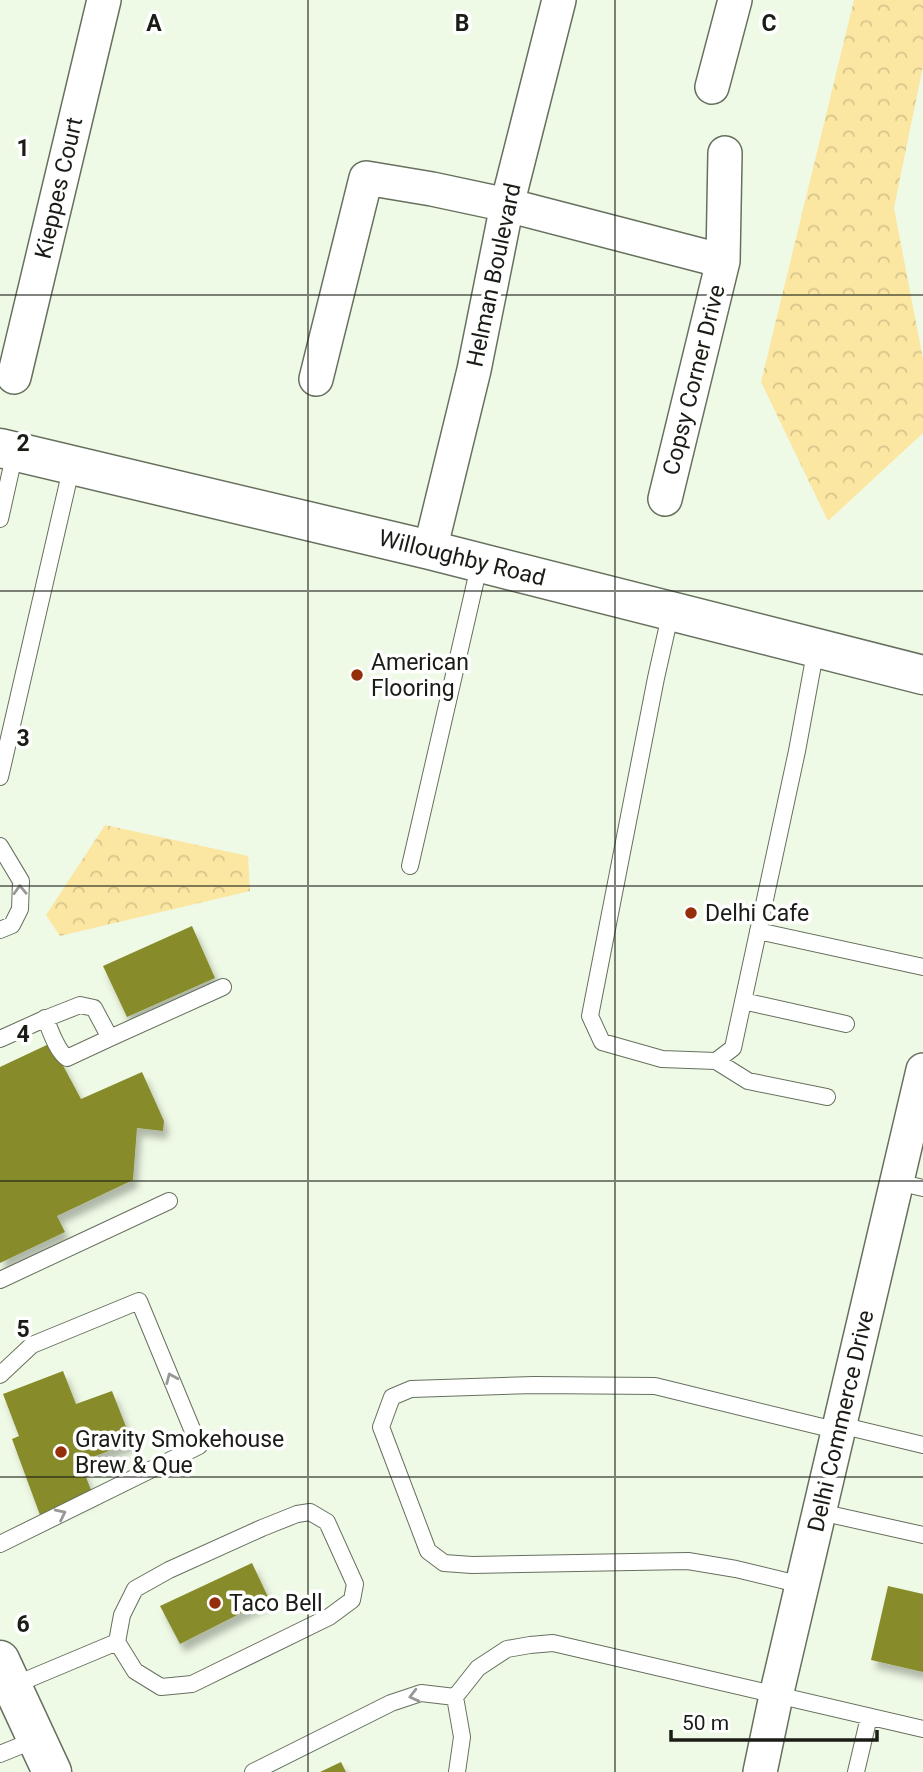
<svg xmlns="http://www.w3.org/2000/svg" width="923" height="1772" font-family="Roboto,sans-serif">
<defs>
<pattern id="forest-crowns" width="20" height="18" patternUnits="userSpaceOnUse" patternTransform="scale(1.75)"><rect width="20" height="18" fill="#fbe6a2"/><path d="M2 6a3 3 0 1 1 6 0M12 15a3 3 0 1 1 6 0" fill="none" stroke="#d7c58b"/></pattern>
<filter id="shadow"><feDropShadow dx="4.5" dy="8" stdDeviation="3.5" flood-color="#0004"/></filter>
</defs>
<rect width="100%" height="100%" fill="#effae6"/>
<path fill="url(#forest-crowns)" d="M854,0H923V66L894,208L923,359V433L828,521L761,382Z
M105,825L248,856L250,891L60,936L46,915Z"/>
<path fill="#878b2b" filter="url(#shadow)" d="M192,926L215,978L127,1017L103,966Z
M51,1043L81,1099L142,1072L164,1121L163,1131L137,1128L133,1180L57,1216L65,1232L0,1263V1067Z
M63,1371L76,1404L112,1391L132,1442L80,1462L93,1495L40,1515L12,1439L19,1436L3,1394Z
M252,1563L269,1599L180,1644L160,1606Z
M888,1586L923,1594V1672L871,1660Z
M341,1762L346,1772H320Z"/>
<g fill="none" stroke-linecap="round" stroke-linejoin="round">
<g stroke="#66705e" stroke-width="18">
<path id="service" d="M0,519L15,452
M671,611L656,678L590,1016L602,1042L662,1059L716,1061L733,1048L797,751L816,648
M0,777L72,465
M0,846L21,881L20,909L12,925L0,930
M410,866L480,562
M758,931L923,967
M743,1001L846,1024
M45,1018C51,1031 56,1050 67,1058L110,1038
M0,1039L42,1020L80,1005L94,1008L110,1038L223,987
M716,1061L748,1081L827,1097
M897,1182L923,1188
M0,1280L169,1201
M0,1375L32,1345L139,1301L199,1446L0,1544
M840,1425L923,1445
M310,1512L327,1522L355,1584L352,1600L329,1617L192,1684L161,1687L135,1671L117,1642L122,1615L135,1589L169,1570L262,1528L297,1514Z
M820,1512L923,1535
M802,1585L736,1569L688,1561L472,1565L444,1563L428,1551L381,1427L392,1397L411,1389L534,1385L655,1386L839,1431
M12,1686L117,1642
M455,1697L478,1668L507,1649L530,1645L553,1643L923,1729
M0,1754L37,1739
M253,1772L391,1703L421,1693L455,1697L462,1737L457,1772
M856,1772L869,1717"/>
</g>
<g stroke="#66705e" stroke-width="36">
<path id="minor" d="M712,87L735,0
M14,377L104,0
M316,379L366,178L432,189L507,205L723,261
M665,499L723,261L725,153
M430,550L474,370L507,205L559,0
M760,1772L776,1696L923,1070"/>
</g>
<g stroke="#66705e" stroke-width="41">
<path id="tertiary" d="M0,448L430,550L923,675"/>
</g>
<g stroke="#66705e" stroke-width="41">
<path id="secondary" d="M0,1660L52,1772"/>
</g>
<use href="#service" stroke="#fff" stroke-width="16"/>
<use href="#minor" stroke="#fff" stroke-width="33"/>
<use href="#tertiary" stroke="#fff" stroke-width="38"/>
<use href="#secondary" stroke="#fff" stroke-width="38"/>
</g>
<defs><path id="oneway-chevron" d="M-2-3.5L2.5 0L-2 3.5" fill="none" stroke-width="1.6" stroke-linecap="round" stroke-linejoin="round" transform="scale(1.75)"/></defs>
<g stroke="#989996">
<use href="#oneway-chevron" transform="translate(20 890) rotate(-92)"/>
<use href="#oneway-chevron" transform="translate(171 1378) rotate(-113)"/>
<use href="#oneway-chevron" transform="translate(61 1514) rotate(-26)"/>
<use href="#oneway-chevron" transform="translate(414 1696) rotate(166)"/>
</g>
<path fill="none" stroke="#191d16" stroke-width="2" stroke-opacity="0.55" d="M308,0V1772M615,0V1772M0,295H923M0,591H923M0,886H923M0,1181H923M0,1477H923"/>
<g fill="#952e0a" stroke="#fff" stroke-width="2.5">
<circle cx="357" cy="675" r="7"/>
<circle cx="691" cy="913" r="7"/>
<circle cx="61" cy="1452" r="7"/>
<circle cx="215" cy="1603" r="7"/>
</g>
<g text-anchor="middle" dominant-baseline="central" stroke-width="7" stroke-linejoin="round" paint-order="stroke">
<g font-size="23" fill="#191d16" stroke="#fff">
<text transform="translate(59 188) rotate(-77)">Kieppes Court</text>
<text transform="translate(494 275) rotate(-78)">Helman Boulevard</text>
<text transform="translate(694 380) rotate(-76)">Copsy Corner Drive</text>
<text transform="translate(462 558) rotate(14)">Willoughby Road</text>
<text transform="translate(841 1421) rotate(-77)">Delhi Commerce Drive</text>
</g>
<g font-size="23" fill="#191d16" stroke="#fff" text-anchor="start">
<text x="371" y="662">American<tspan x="371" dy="26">Flooring</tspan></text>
<text x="705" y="913">Delhi Cafe</text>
<text x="75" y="1439">Gravity Smokehouse<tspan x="75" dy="26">Brew &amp; Que</tspan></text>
<text x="229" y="1603">Taco Bell</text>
</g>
</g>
<g font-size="23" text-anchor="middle" font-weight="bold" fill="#191d16" stroke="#fff" stroke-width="7" stroke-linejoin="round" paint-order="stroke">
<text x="154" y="31">A</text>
<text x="462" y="31">B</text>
<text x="769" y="31">C</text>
<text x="23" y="156">1</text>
<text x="23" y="451">2</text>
<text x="23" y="746">3</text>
<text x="23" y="1042">4</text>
<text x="23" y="1337">5</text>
<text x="23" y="1632">6</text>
</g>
<path d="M671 1730v10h206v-10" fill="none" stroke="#191d16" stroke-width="3.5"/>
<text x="682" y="1730" font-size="21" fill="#191d16" stroke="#ffffff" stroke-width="5" paint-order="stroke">50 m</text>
</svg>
